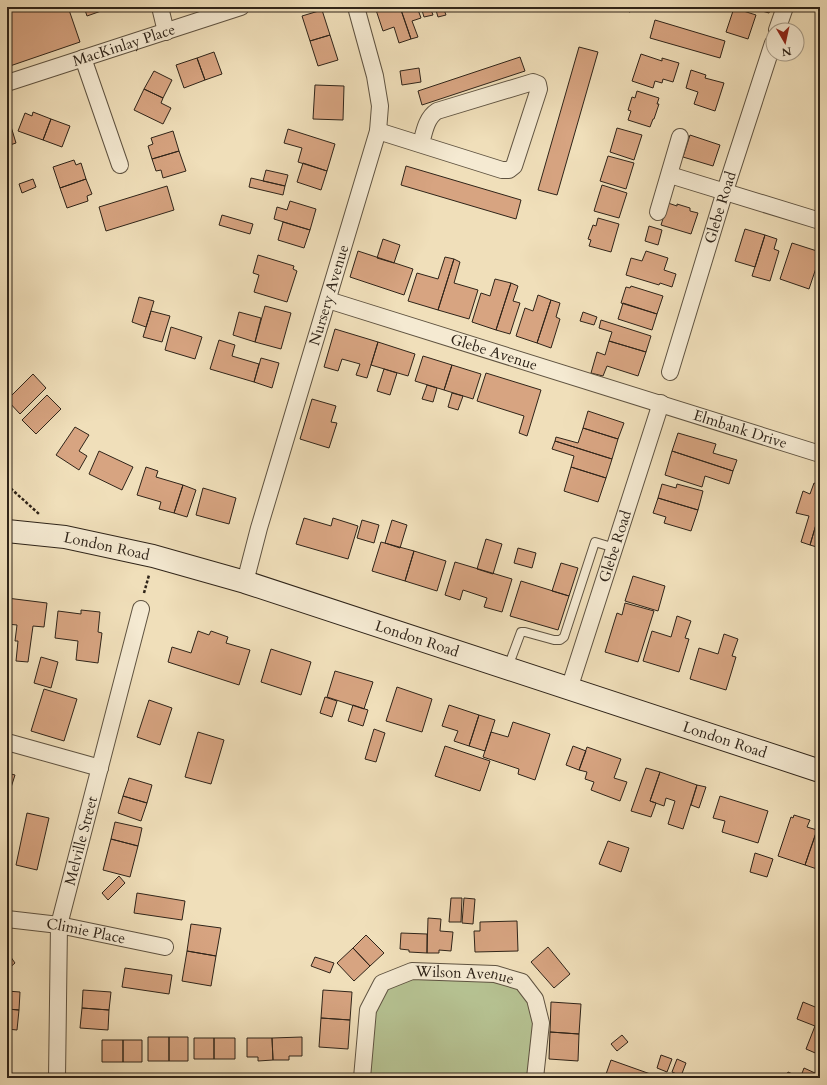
<svg xmlns="http://www.w3.org/2000/svg" width="827" height="1085" font-family="Cardo,serif">
<rect width="100%" height="100%" fill="#f0dfba"/>
<filter id="stains"><feTurbulence type="fractalNoise" baseFrequency=".005" numOctaves="4"/><feColorMatrix values="0 0 0 0 .2 0 0 0 0 .09 0 0 0 0 .02 0 0 0 .5 -.17"/></filter>
<radialGradient id="worn" r=".72"><stop offset=".6" stop-color="#630" stop-opacity="0"/><stop offset="1" stop-color="#630" stop-opacity=".3"/></radialGradient>
<path fill="#b6c292" stroke="#727356" d="M412,971L495,974L535,999V1078H362L382,983Z"/>
<path fill="#d7a481" stroke="#2f2419" d="M17,7H68L80,42L7,67V10Z
M84,7H103L104,10L87,16Z
M375,7H400L411,39L399,43L394,27L383,31Z
M400,7H417L421,18L412,21L418,37L411,39Z
M421,7H430L433,15L424,17Z
M435,7H443L446,15L438,17Z
M628,7H645L629,12Z
M756,7H771L769,13L755,9Z
M734,8L756,15L748,39L726,32Z
M322,10L330,35L310,41L302,16Z
M655,20L725,41L720,58L650,38Z
M330,35L338,60L318,66L310,41Z
M579,47L598,52L557,195L538,190Z
M214,52L222,74L205,80L197,58Z
M641,54L662,61V58L679,63L673,82L663,79L662,83L655,81L653,88L632,81Z
M520,57L525,71L422,105L418,91Z
M197,58L205,80L184,88L176,65Z
M419,68L421,82L402,85L400,71Z
M691,70L706,75L705,78L724,83L715,111L694,104L698,92L686,88Z
M154,71L172,80L163,98L144,89Z
M315,85L344,86L343,120L313,119Z
M144,89L163,98L161,103L171,108L163,124L134,110Z
M637,91L659,98L657,104H659L654,119H653L650,127L628,120L631,111L628,110L632,97L635,98Z
M33,112L51,119L43,140L18,131L25,113L32,116Z
M51,119L70,126L62,147L43,140Z
M9,120L16,143L7,146V121Z
M617,128L642,135L634,160L610,152Z
M288,129L335,144L327,171L298,162L302,148L284,143Z
M173,131L179,151L152,159L148,146L153,144L151,138Z
M690,135L720,145L713,166L683,157Z
M179,151L186,171L163,178L161,170L156,171L152,159Z
M608,156L634,163L626,189L600,181Z
M74,160L76,165L81,163L86,179L60,188L53,167Z
M303,163L327,171L321,190L297,182Z
M406,166L521,200L516,219L401,185Z
M266,170L288,175L285,186L263,181Z
M251,178L285,186L283,195L249,187Z
M33,179L36,187L22,193L19,184Z
M86,179L92,194L87,196L88,201L67,208L60,188Z
M602,185L627,193L619,218L594,211Z
M167,186L174,210L106,231L99,207Z
M290,201L316,209L310,230L274,219L277,207L287,210Z
M668,203L677,206V204L690,208V211L698,213L691,234L661,225Z
M222,215L253,224L250,234L219,225Z
M598,218L619,224L611,252L589,246L591,240L588,239L593,225L596,226Z
M283,222L310,230L304,248L278,240Z
M649,226L662,230L658,245L645,241Z
M745,229L765,235L755,267L735,261Z
M765,235L777,239L774,249L779,251L770,281L752,276Z
M383,239L400,245L394,263L377,258Z
M792,243L820,252V256L809,289L780,279Z
M358,251L413,269L404,295L350,277Z
M646,251L668,258L664,270L676,274L672,287L660,283L659,285L626,275L631,258L642,261Z
M258,255L294,266L293,269L297,271L287,302L254,292L259,275L253,273Z
M445,257L454,259L438,310L408,301L417,273L438,279Z
M454,259L460,262L454,283L478,290L469,319L438,310Z
M495,279L511,283L496,330L472,322L481,293L490,296Z
M511,283L518,286L513,301L520,303L510,334L496,330Z
M631,286L663,296L657,314L621,303L626,287L630,288Z
M538,295L551,300L537,343L516,336L525,308L533,311Z
M139,297L154,301L146,327L132,322Z
M551,300L560,303L556,317L560,319L551,348L537,343Z
M623,303L657,314L652,330L618,319Z
M265,306L291,313L281,349L255,342Z
M151,311L170,316L162,342L143,337Z
M239,312L261,318L255,342L233,335Z
M583,312L597,317L594,325L580,321Z
M601,320L651,336L646,352L609,341L612,332L599,328Z
M171,327L202,337L195,359L165,350Z
M335,329L378,342L367,378L356,375L360,364L342,359L338,371L324,367Z
M219,340L235,345L232,356L259,364L254,382L210,369Z
M609,341L646,352L638,376L607,366L603,376L591,373L597,352L605,355Z
M378,342L415,354L408,376L371,365Z
M423,356L452,365L444,390L415,381Z
M261,358L279,363L272,388L254,382Z
M452,365L481,374L473,399L444,390Z
M384,369L397,373L390,395L377,391Z
M486,373L541,390L527,436L519,433L524,416L477,401Z
M33,374L46,388L20,414L7,400Z
M427,385L437,388L433,402L422,399Z
M452,393L463,396L458,410L448,407Z
M47,395L61,409L36,434L22,420Z
M312,399L336,406L331,422L337,423L329,448L300,439Z
M588,411L624,423L618,439L583,428Z
M75,427L89,435L79,451L87,456L79,470L56,455Z
M583,428L618,439L612,459L555,441L556,437L578,443Z
M678,433L716,444L713,453L737,460L733,471L672,451Z
M555,441L612,459L606,478L571,467L574,456L552,449Z
M99,451L133,467L122,490L89,474Z
M672,451L733,471L729,484L705,476L702,487L665,475Z
M146,467L158,471L156,477L183,485L174,513L159,509L161,502L137,495Z
M571,467L606,478L598,502L564,491Z
M814,483L820,485V511L810,545L801,542L809,516L796,513L803,491L810,494Z
M662,484L676,488L677,484L703,491L698,510L658,498Z
M183,485L196,490L187,517L174,513Z
M203,488L236,498L229,524L196,515Z
M658,498L698,510L691,531L664,523L666,517L653,513Z
M820,511V548L810,545Z
M304,518L331,526L333,518L358,526L348,559L296,544Z
M362,520L379,525L374,543L357,538Z
M392,520L407,525L400,548L385,543Z
M486,539L502,544L493,574L477,569Z
M381,542L414,551L405,581L372,571Z
M518,548L536,553L532,568L514,563Z
M414,551L446,561L437,591L405,581Z
M455,562L512,579L502,612L484,607L487,598L463,590L460,600L445,595Z
M561,563L578,568L569,596L552,591Z
M633,576L665,586L658,611L625,601Z
M521,581L569,596L558,630L510,616Z
M7,598L47,603L44,627L33,626L28,662L16,661L18,641H15L17,625L7,624Z
M625,603L654,611L638,662L605,652L617,613L622,615Z
M81,610L100,612L98,632L102,633L98,663L76,660L78,641L55,638L58,611L81,614Z
M677,616L691,621L685,638L689,639L679,672L643,661L652,631L671,637Z
M198,631L209,635L211,631L228,637L226,643L250,650L239,685L168,662L172,647L191,653Z
M724,634L738,639L732,656L736,657L726,690L690,679L699,648L718,654Z
M271,649L311,662L301,695L261,682Z
M41,657L58,662L51,688L34,683Z
M335,671L373,682L364,709L327,697Z
M397,687L432,699L422,732L386,721Z
M44,689L77,699L64,741L31,731Z
M325,697L337,701L332,717L320,713Z
M149,700L172,708L160,745L137,737Z
M353,705L368,710L363,726L348,721Z
M449,705L479,715L469,746L454,741L458,731L442,726Z
M479,715L495,720L485,751L469,746Z
M513,722L550,734L535,780L518,774L519,769L483,757L491,732L508,737Z
M374,729L385,733L376,762L365,759Z
M198,732L224,740L211,784L185,777Z
M445,746L490,761L480,791L435,776Z
M573,746L586,751L579,770L566,765Z
M587,747L621,759L614,778L627,782L620,801L591,790L594,782L585,779L587,772L579,770Z
M646,768L660,772L650,801L656,803L651,817L631,811Z
M660,772L697,785L683,829L668,824L675,801L666,798L664,806L650,801Z
M7,773L15,775L7,800Z
M129,778L152,785L147,803L123,796Z
M697,785L706,787L699,808L691,805Z
M123,796L147,803L141,821L118,813Z
M720,796L768,811L758,843L722,832L725,821L713,818Z
M27,813L49,818L37,870L16,865Z
M794,815L810,820L807,827L817,830L805,865L778,856L791,817L793,818Z
M115,822L142,828L138,846L111,839Z
M819,824L820,825V870L805,865Z
M111,839L138,846L130,877L103,870Z
M608,841L629,848L621,872L599,864Z
M755,853L773,859L767,877L750,872Z
M119,876L125,883L108,900L102,893Z
M137,893L185,901L182,920L134,913Z
M451,898H462L461,922H449Z
M464,898L475,899L473,924L462,923Z
M428,918L441,919L440,931L453,932L451,951L439,950V953H427Z
M517,921L518,951L475,952L474,931H480V922Z
M191,924L221,928L216,956L187,951Z
M401,933L427,934V953L409,952V950L400,949Z
M366,935L384,953L370,966L353,948Z
M548,947L570,974L554,988L531,962Z
M353,948L370,966L354,981L337,963Z
M187,951L216,956L211,986L182,981Z
M8,953L15,963L7,970V954Z
M315,957L334,963L330,973L311,966Z
M125,968L172,975L169,994L122,987Z
M83,990L111,992L109,1010L82,1008Z
M323,990L352,992L350,1020L321,1018Z
M7,991L20,992L19,1010L7,1009Z
M551,1002L581,1004L579,1034L550,1032Z
M803,1002L820,1009V1055L806,1049L815,1026L797,1019Z
M82,1008L109,1010L108,1030L80,1028Z
M7,1009L19,1010L17,1030L7,1029Z
M321,1018L350,1020L348,1049L319,1047Z
M550,1032L579,1034L578,1061L549,1059Z
M622,1035L628,1042L617,1051L611,1044Z
M148,1037H169V1061H148Z
M169,1037H188V1061H169Z
M302,1037V1056H289V1060H273L272,1038Z
M194,1038H214V1059H194Z
M214,1038H235V1059H214Z
M247,1038H272L273,1060L258,1061V1057H247Z
M102,1040H123V1062H102Z
M123,1040H142V1062H123Z
M661,1055L672,1059L667,1072L657,1068Z
M677,1059L686,1063L681,1076L672,1072Z
M611,1060L656,1076L655,1078L605,1077Z
M804,1068L815,1073L813,1078H805L801,1076Z
M788,1072L799,1077L798,1078H785Z
M815,1073L820,1075V1078H813Z"/>
<g fill="none" stroke-linecap="round" stroke-linejoin="round">
<g stroke="#5f5341" stroke-width="10">
<path id="lane" d="M508,667L521,632H525L554,640H560L564,637L595,542L615,548"/>
</g>
<g stroke="#5f5341" stroke-width="18">
<g id="street">
<path d="M160,7L166,32"/>
<path d="M777,30L785,7"/>
<path d="M83,58L120,165"/>
<path id="s1" d="M7,83L241,7"/>
<path d="M378,131L502,170H509L514,166L539,89L538,84L533,82L437,111C426,118 424,133 421,144"/>
<path d="M670,175L820,221"/>
<path d="M658,212L680,137"/>
<path id="s2" d="M328,300L820,454"/>
<path id="s3" d="M670,372L725,191L773,43"/>
<path id="s4" d="M245,582L259,528L378,131L380,106L375,76L356,7"/>
<path id="s5" d="M569,689L661,403"/>
<path d="M7,742L100,768"/>
<path id="s6" d="M7,919L59,925L165,947"/>
<path id="s7" d="M57,1078L59,925L141,609"/>
<path id="s8" d="M362,1078L368,1010L382,983L412,971L495,974L522,982L535,999L541,1023L535,1078"/>
</g>
</g>
<g stroke="#2f2419" stroke-width="24">
<g id="secondary">
<path id="s9" d="M7,531L65,537L153,556L245,582L820,771"/>
</g>
</g>
<path stroke="#2f2419" stroke-width="2.5" stroke-dasharray="3 2" stroke-linecap="butt" d="M7,485L39,514
M144,593L149,575"/>
<use href="#lane" stroke="#f5ead2" stroke-width="8"/>
<use href="#street" stroke="#f5ead2" stroke-width="16"/>
<use href="#secondary" stroke="#f5ead2" stroke-width="22"/>
</g>
<g text-anchor="middle" dominant-baseline="central" stroke-width="3.5" stroke-linejoin="round" paint-order="stroke">
<g font-size="15" fill="#2f2419" stroke="#f5ead2">
<text stroke="none"><textPath href="#s1" startOffset="123">MacKinlay Place</textPath></text>
<text stroke="none"><textPath href="#s3" startOffset="172">Glebe Road</textPath></text>
<text stroke="none"><textPath href="#s4" startOffset="299">Nursery Avenue</textPath></text>
<text stroke="none"><textPath href="#s2" startOffset="174">Glebe Avenue</textPath></text>
<text stroke="none"><textPath href="#s2" startOffset="432">Elmbank Drive</textPath></text>
<text stroke="none"><textPath href="#s9" startOffset="101">London Road</textPath></text>
<text stroke="none"><textPath href="#s5" startOffset="150">Glebe Road</textPath></text>
<text stroke="none"><textPath href="#s9" startOffset="425">London Road</textPath></text>
<text stroke="none"><textPath href="#s9" startOffset="749">London Road</textPath></text>
<text stroke="none"><textPath href="#s7" startOffset="240">Melville Street</textPath></text>
<text stroke="none"><textPath href="#s6" startOffset="80">Climie Place</textPath></text>
<text stroke="none"><textPath href="#s8" startOffset="184">Wilson Avenue</textPath></text>
</g>
</g>
<rect width="827" height="1085" fill="none" stroke="#f0dfba" stroke-width="24"/>
<rect x="8" y="8" width="811" height="1069" fill="none" stroke="#2f2419" stroke-width="2"/>
<rect x="12" y="12" width="803" height="1061" fill="none" stroke="#2f2419"/>
<g transform="translate(785 42) rotate(171)"><circle r="19" fill="#f5ead2" stroke="#a69b88"/>
<path d="M0-3L7 15L0 10L-7 15Z" fill="#8f2418"/>
<text y="-6" font-size="11" font-weight="bold" text-anchor="middle" fill="#2f2419">N</text>
</g>
<rect width="100%" height="100%" filter="url(#stains)"/>
<rect width="100%" height="100%" fill="url(#worn)"/>
</svg>
